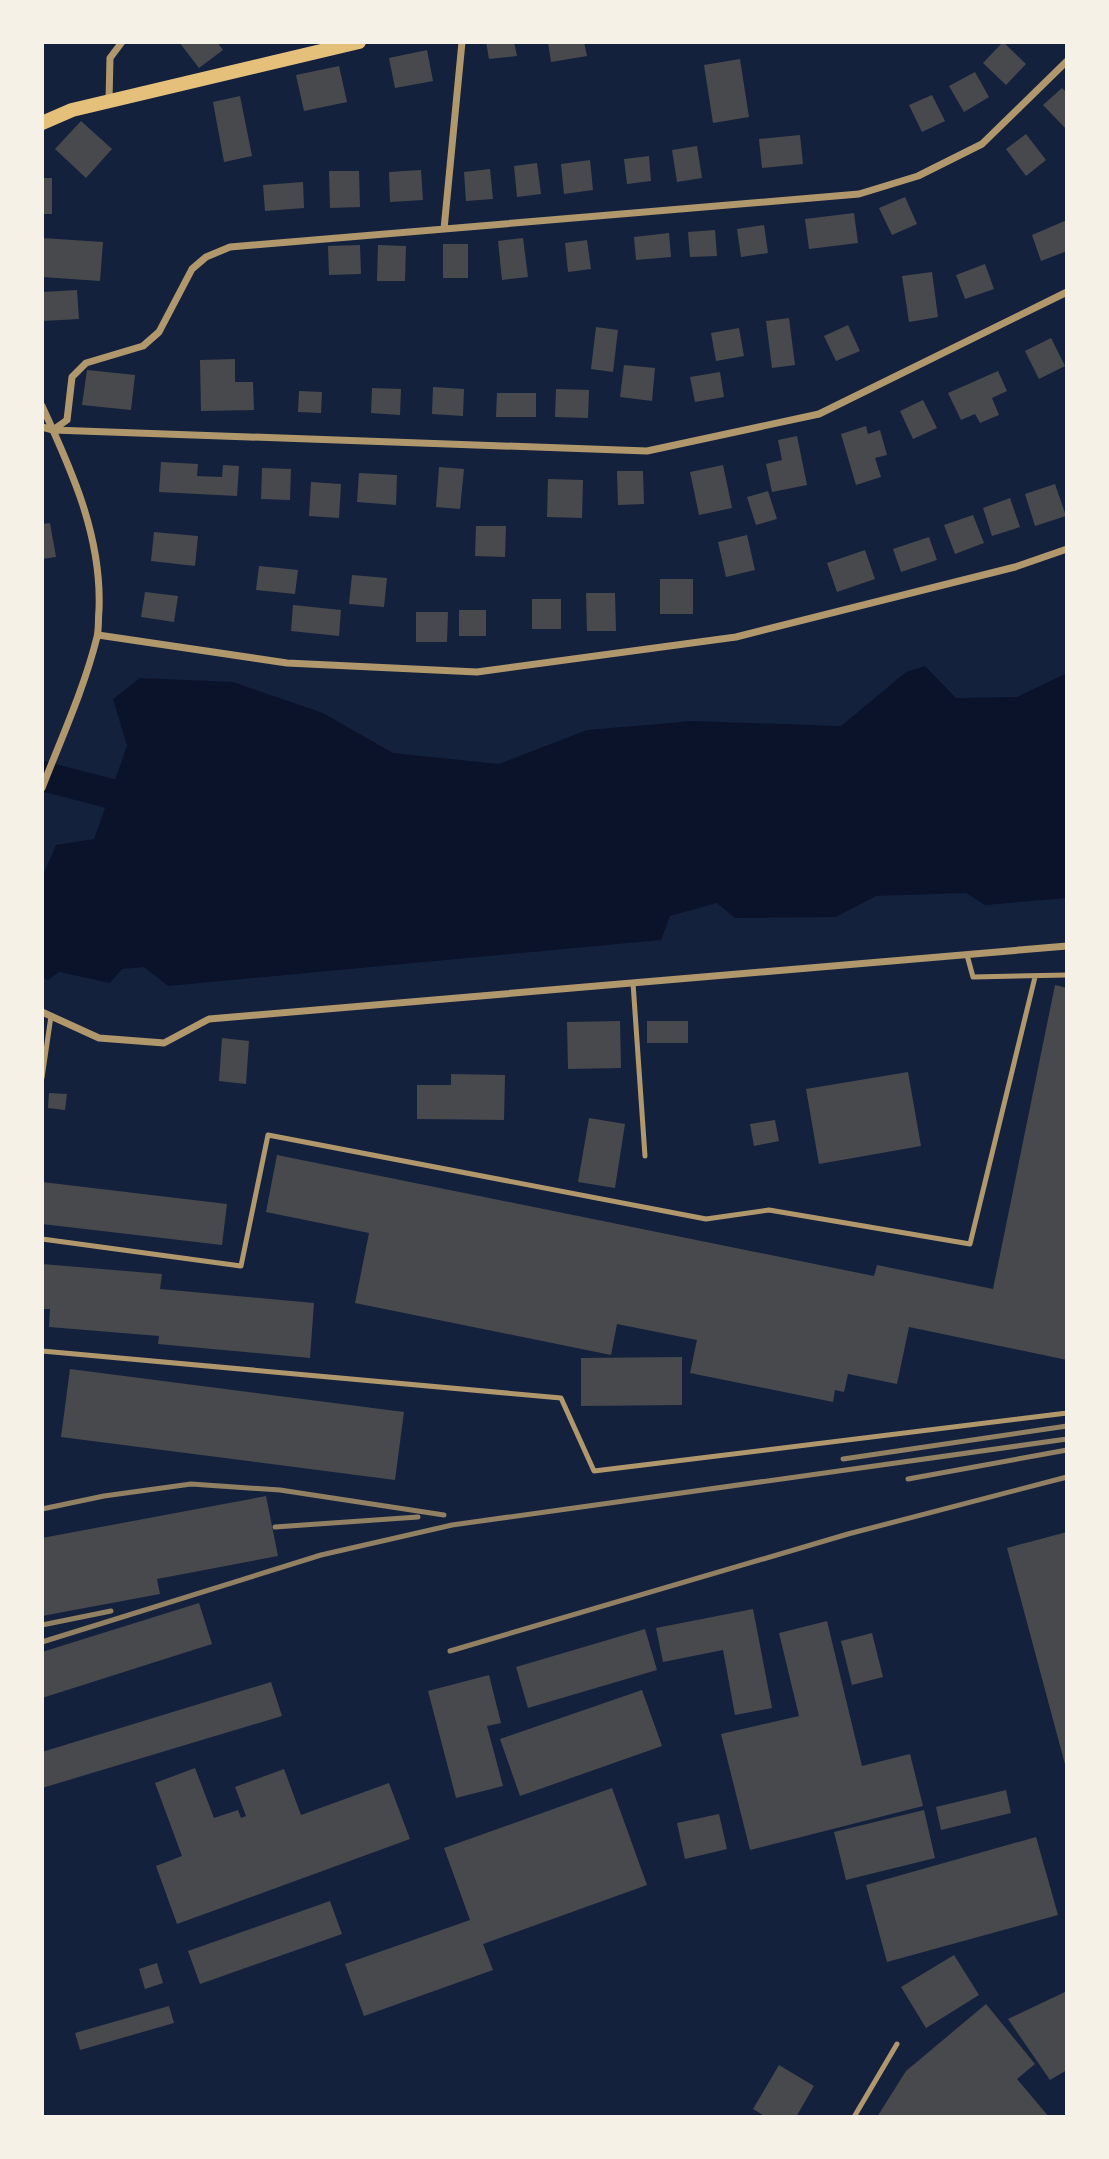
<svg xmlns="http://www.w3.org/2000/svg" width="1109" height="2159" font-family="'DejaVu Sans',sans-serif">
<rect width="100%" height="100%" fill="#14213d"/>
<path fill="#0b132b" d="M925,666L956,698L1017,697L1067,673V898L985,905L966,893L876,896L836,917L735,918L717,903L670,916L661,940L168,986L144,967L122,969L110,983L59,972L48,980L42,977V877L56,845L94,839L127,746L113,699L140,678L233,682L323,713L393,753L499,764L587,730L693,721L841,726L906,672Z"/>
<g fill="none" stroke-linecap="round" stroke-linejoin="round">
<path stroke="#0b132b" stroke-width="30" d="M42,776L147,803"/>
</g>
<path fill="#48494c" d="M179,42H217L223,50L199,68Z
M486,42H514L517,56L489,59Z
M548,42H584L587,56L551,62Z
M1003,42L1026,64L1006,85L983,63Z
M427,50L433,81L395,88L389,58Z
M740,59L749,117L713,123L704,65Z
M339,66L347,102L304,111L296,75Z
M975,72L989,97L964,112L949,86Z
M1062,88L1067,93V130L1043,105Z
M932,95L945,121L922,132L909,105Z
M240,96L252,156L224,162L213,102Z
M81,121L112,149L86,178L55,149Z
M1026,134L1046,160L1026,176L1006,149Z
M800,135L803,164L762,168L759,139Z
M697,146L702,178L677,182L672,150Z
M649,156L651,181L627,184L624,159Z
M590,160L593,190L564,194L561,164Z
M537,163L541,194L517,197L514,166Z
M490,169L493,199L466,201L464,172Z
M421,170L423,200L390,202L389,172Z
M329,171H359L360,207L330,208Z
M42,178H52V214H42Z
M303,182L304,208L265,211L263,185Z
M905,197L917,224L892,235L879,208Z
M854,213L858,243L809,249L805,219Z
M1067,220V251L1041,261L1032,235Z
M764,225L768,253L741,257L737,229Z
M715,230L717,256L690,257L688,232Z
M669,233L671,257L636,260L634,237Z
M42,238L103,242L100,281L42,277Z
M523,238L528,277L502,280L498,241Z
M587,240L591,269L568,272L565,243Z
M443,244H468V278H443Z
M360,245L361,274L329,275L328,246Z
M378,245L406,246L405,281H377Z
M985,264L994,289L965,299L956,275Z
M932,272L938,317L909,322L902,276Z
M77,290L79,319L42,321V292Z
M789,318L795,365L772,368L766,321Z
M848,325L860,351L836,361L824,336Z
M596,327L618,330L613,372L591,369Z
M739,328L744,356L716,361L711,333Z
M1051,338L1065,366L1039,379L1025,351Z
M235,359V382H253L254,410L201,411L200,360Z
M624,365L655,368L652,401L620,397Z
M87,370L135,375L131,410L82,405Z
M998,371L1007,391L992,398L999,415L980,423L975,414L961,420L948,393Z
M720,372L724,397L695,402L690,377Z
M433,387L464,389L463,416L432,414Z
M372,388L401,389L400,415L371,413Z
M556,389L589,390L588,418L555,417Z
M299,391L322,392L321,413L298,412Z
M497,393H536V417H496Z
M923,400L937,428L913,439L900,411Z
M866,426L868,434L880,430L887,455L875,458L881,477L856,485L841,434Z
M797,436L807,485L772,492L766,464L782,460L778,440Z
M161,462L198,464L197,476L222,477L223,465L239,466L237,496L159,492Z
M723,465L732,508L699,515L690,472Z
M439,467L464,469L460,509L436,507Z
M262,468L291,469L290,500L261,499Z
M617,471H643L644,504L618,505Z
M359,473L397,475L396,505L357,502Z
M548,479L583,480L582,518L547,517Z
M311,482L341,484L339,518L309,516Z
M1055,484L1066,516L1035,526L1025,494Z
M768,491L777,519L756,525L747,497Z
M1010,498L1020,527L992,536L983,508Z
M973,515L984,543L955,554L944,525Z
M50,523L56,557L42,559V524Z
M476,526H506L505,557L475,556Z
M154,532L198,536L195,566L151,561Z
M747,535L755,570L726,577L718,542Z
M929,537L937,560L901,572L893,549Z
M865,550L875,579L837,592L827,563Z
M259,566L298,570L295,594L256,590Z
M352,575L387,578L384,607L349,604Z
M660,579H693V614H660Z
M145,592L178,596L174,622L141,617Z
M586,593H615L616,631H587Z
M532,599H561V629H532Z
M293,605L341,610L339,636L291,631Z
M459,610H486V636H459Z
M416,612H448L447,642H416Z
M1055,985L1067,988V1360L909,1327L897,1384L848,1374L844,1392L835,1390L833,1402L690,1373L697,1340L617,1324L611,1355L355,1303L369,1233L266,1212L277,1155L874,1276L877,1265L993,1289Z
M620,1021L621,1068L568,1069L567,1022Z
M647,1021H688V1043H647Z
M222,1038L249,1041L246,1084L219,1081Z
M908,1072L921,1146L819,1164L806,1089Z
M451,1074L505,1075L504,1120L417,1119V1085H451Z
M49,1093L67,1094L65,1110L48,1108Z
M589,1118L625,1124L615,1188L578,1182Z
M775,1120L779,1141L754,1146L750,1124Z
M42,1182L227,1204L222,1245L42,1224Z
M42,1264L162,1274L160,1289L314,1303L310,1358L158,1344L159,1336L49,1327L50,1309H42Z
M682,1357V1405L581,1406V1358Z
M70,1369L404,1412L395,1480L61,1437Z
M266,1496L278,1556L157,1579L160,1594L42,1616V1538Z
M1067,1532V1768H1066L1007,1548Z
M199,1603L212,1644L42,1698V1652Z
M753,1609L772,1708L735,1715L723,1650L663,1662L656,1628Z
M827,1621L862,1766L910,1754L923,1806L750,1850L721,1734L799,1716L779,1633Z
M645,1629L657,1670L528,1708L516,1667Z
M872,1633L883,1677L852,1685L841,1641Z
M489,1675L501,1723L487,1726L503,1786L456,1798L428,1691Z
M271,1682L282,1716L42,1788V1752Z
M642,1690L662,1746L520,1796L500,1739Z
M195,1768L214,1818L238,1810L241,1818L246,1816L235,1787L284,1769L301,1815L389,1783L410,1839L177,1924L156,1866L182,1856L155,1783Z
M612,1788L647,1885L483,1944L493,1970L364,2016L345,1964L470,1920L444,1848Z
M1006,1790L1011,1813L941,1830L936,1807Z
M924,1810L935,1858L846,1880L834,1832Z
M719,1814L727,1849L685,1859L677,1823Z
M1036,1837L1058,1915L887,1962L866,1885Z
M330,1901L342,1934L200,1984L188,1951Z
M954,1955L979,1995L926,2028L901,1987Z
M157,1963L163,1983L145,1989L139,1969Z
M1067,1991V2070L1050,2080L1008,2019Z
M986,2004L1035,2064L1017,2079L1049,2117H877L906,2071Z
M169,2006L174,2023L80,2050L75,2033Z
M779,2065L814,2086L796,2117H766L753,2109Z"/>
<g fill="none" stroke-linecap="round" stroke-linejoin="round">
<path stroke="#b1986c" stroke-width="5" d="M967,955L973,977L1067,975
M633,983L645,1156
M42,1078L51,1016
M42,1239L241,1266L268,1135L706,1219L769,1210L970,1244L1035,977
M42,1351L561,1398L594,1471L1067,1413
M854,2117L897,2044"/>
<path stroke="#b1986c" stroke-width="7" d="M109,100L110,58L122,42
M444,229L462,42
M42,406C72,471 102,537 99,610C98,619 99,629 97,637C84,689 61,739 42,788
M42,427L53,430L647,451L819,414L1067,292
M53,430L67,420L72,377L86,363L143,346L159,332L192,269L206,257L230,247L859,194L918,176L982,144L1067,61
M98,635L287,663L477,672L736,637L1015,567L1067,549
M42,1012L99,1038L164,1043L209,1019L1067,946"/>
<path stroke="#e5c07b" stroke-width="14" d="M42,123L72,110L359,42"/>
<path stroke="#918062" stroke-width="5" d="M843,1459L1067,1426
M908,1479L1067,1450
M42,1509L104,1496L191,1484L280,1490L444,1515
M275,1527L418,1517
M42,1625L111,1611
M42,1642L321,1555L452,1525L1067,1439
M450,1651L848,1534L1067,1477"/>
</g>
<rect width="1109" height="2159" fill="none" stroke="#f6f1e7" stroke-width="88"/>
</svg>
